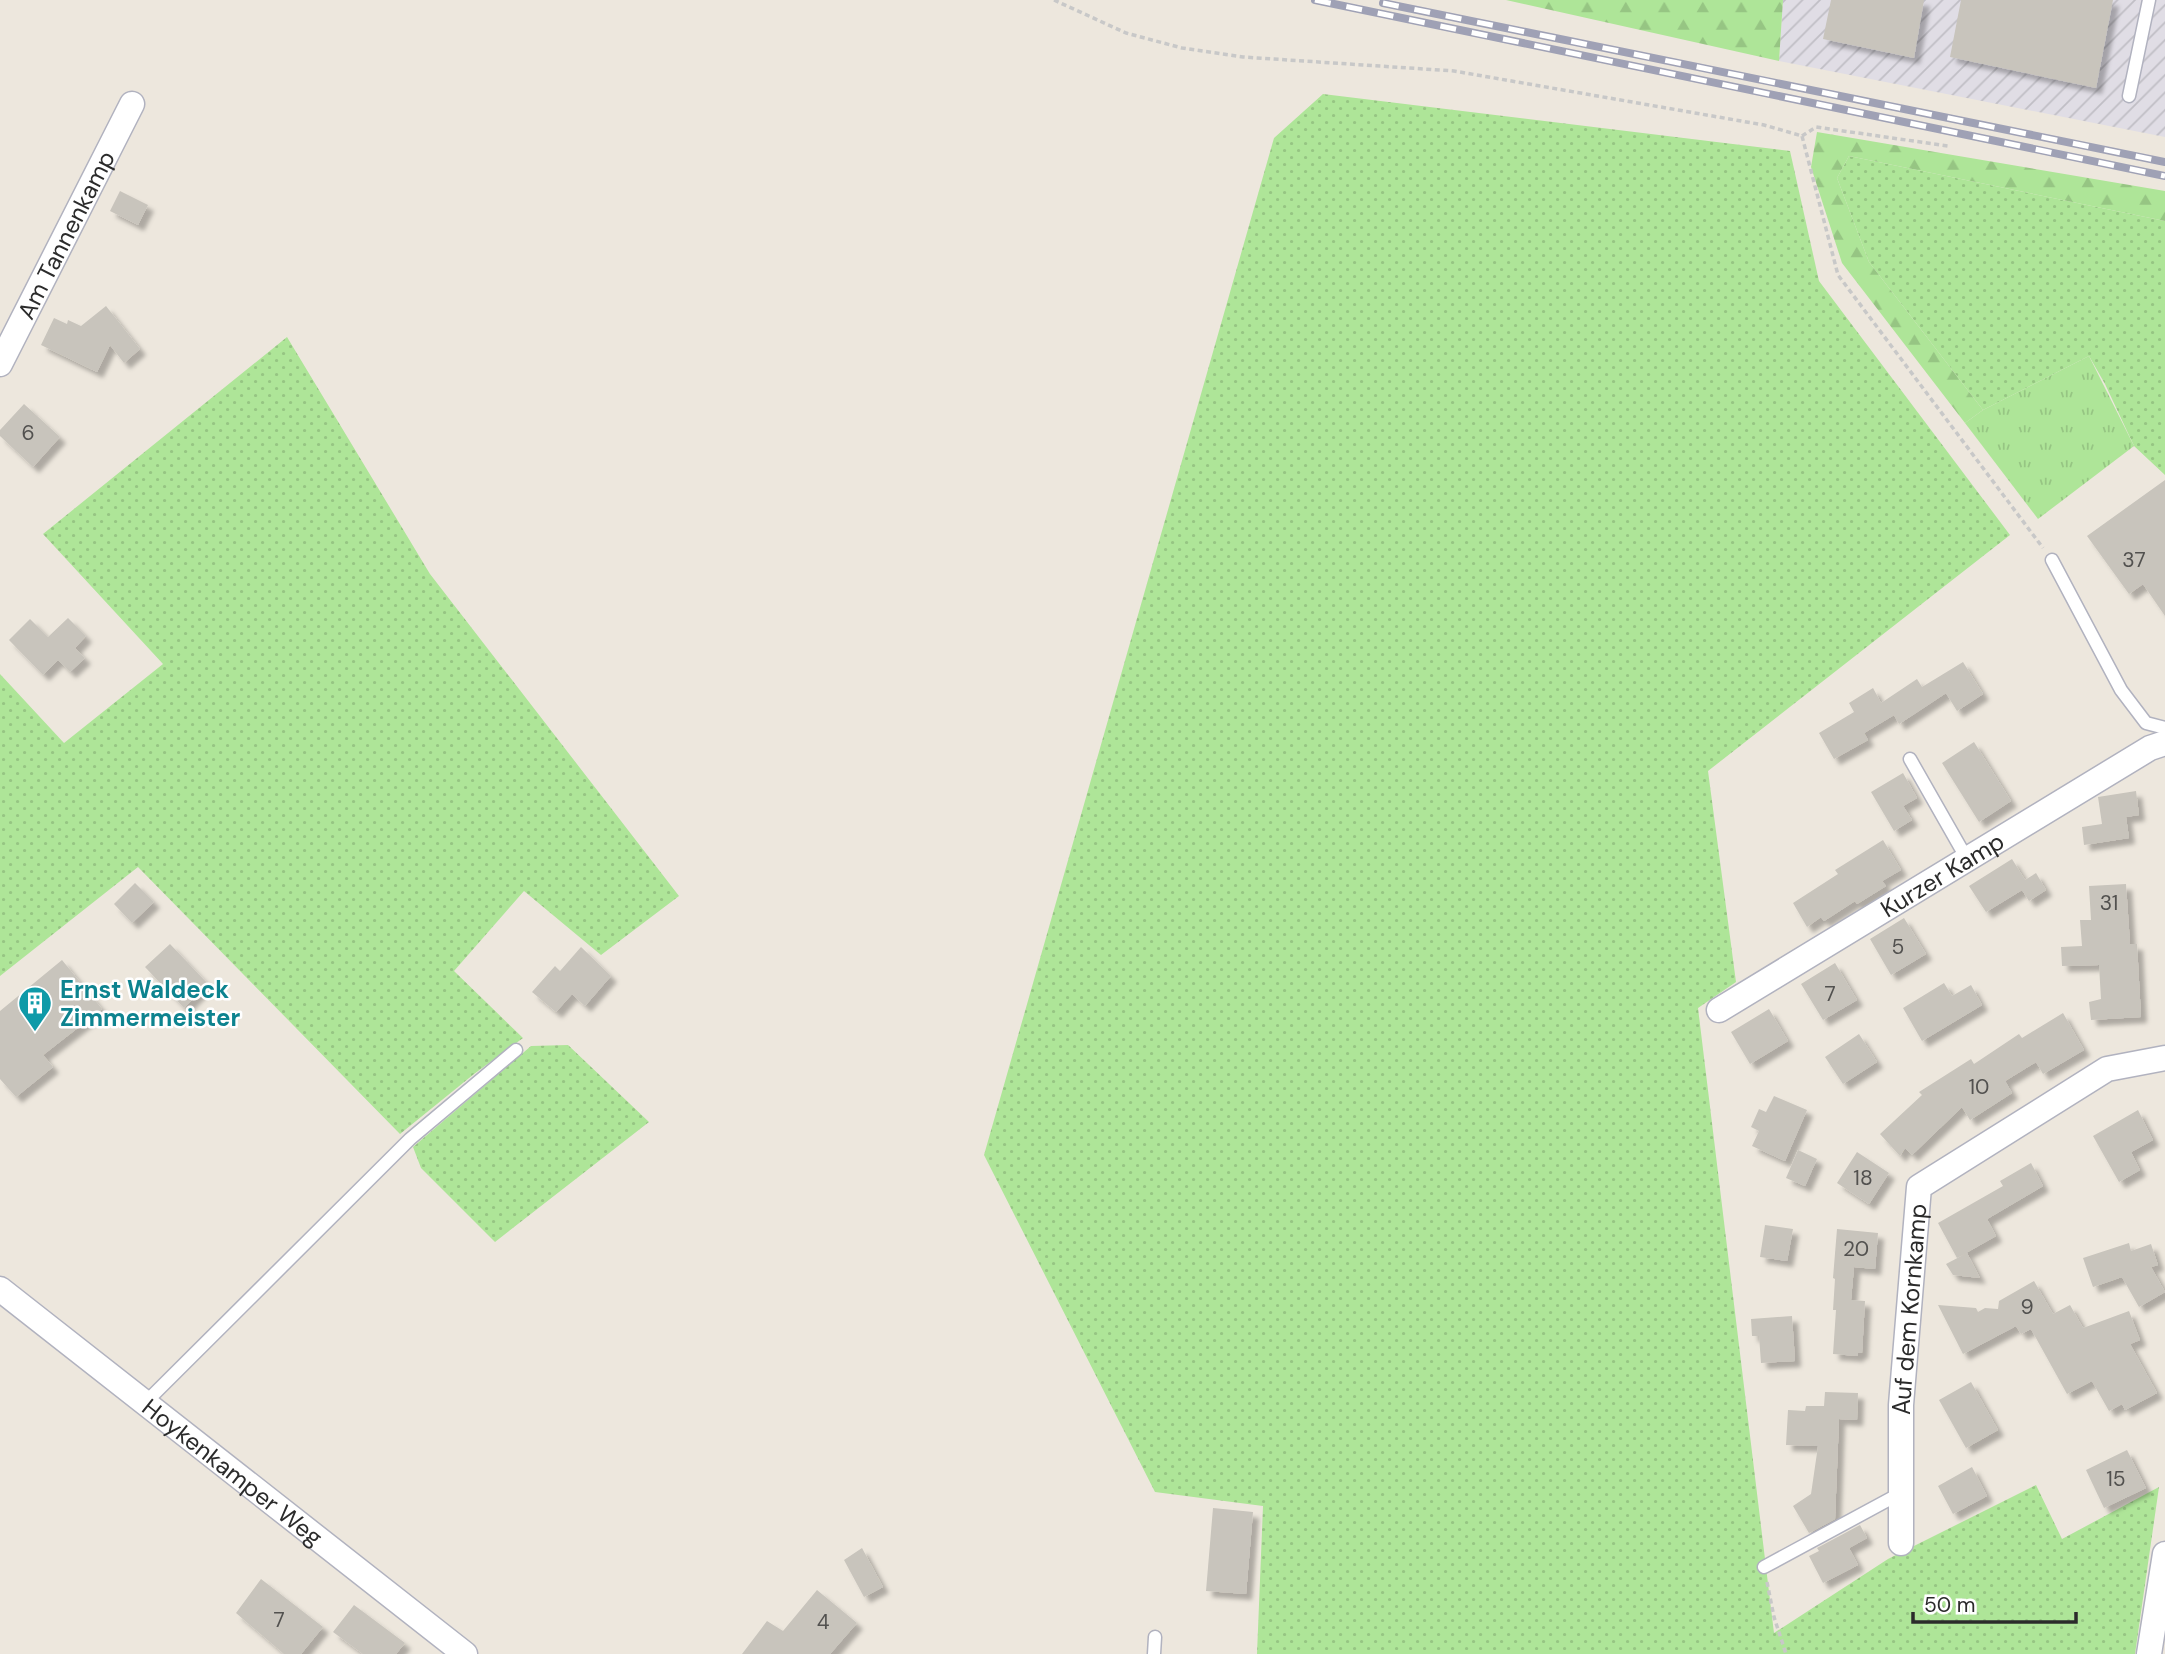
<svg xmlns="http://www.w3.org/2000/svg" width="2165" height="1654" font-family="'DM Sans',sans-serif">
<defs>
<pattern id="industrial-furrows" width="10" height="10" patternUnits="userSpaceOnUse" patternTransform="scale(1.75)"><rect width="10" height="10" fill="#e0dde5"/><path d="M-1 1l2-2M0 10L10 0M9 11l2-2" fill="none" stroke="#c0bec5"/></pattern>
<pattern id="grass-dots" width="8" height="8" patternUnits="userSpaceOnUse" patternTransform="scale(1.75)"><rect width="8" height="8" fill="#aee598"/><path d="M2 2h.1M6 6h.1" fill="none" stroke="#96c583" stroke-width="1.8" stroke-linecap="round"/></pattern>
<pattern id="forest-firs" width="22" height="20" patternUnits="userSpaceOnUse" patternTransform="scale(1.75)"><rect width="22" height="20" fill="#aee598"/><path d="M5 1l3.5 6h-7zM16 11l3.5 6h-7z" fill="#96c583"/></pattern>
<pattern id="park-tufts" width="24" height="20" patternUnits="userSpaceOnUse" patternTransform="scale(1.75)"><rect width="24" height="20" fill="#aee598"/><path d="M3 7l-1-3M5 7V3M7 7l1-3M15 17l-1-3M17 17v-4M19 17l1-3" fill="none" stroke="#96c583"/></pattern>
<filter id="shadow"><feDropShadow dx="6" dy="6" stdDeviation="2" flood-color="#0004"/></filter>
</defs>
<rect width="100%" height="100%" fill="#ede7dd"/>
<path fill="url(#industrial-furrows)" d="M1783,0H2165V137L1779,61Z"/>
<path fill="url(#grass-dots)" d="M1323,94L1790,151L1819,281L2010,535L1708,771L1736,982L1698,1008L1774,1633L1888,1559L2036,1485L2062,1539L2159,1487L2135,1654H1257L1263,1506L1155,1492L984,1155L1274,138Z
M1849,156L2165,221V475L2134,446L2105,384L2089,356L1983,410L1869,262L1837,178Z
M287,337L430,574L679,896L601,955L524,891L454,971L523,1038L474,1074L400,1134L138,867L0,976V674L64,743L163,664L43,534Z
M568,1045L649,1122L495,1242L421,1168L413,1147L531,1046Z"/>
<path fill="url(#forest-firs)" d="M1506,0H1783L1779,61Z
M1817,132L2165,191V221L1849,156L1837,178L1869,262L1983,410L1965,423L1842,263L1811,167Z"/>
<path fill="url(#park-tufts)" d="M2089,356L2134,446L2038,519L1965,423L1983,410Z"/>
<path fill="#c8c4bc" filter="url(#shadow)" d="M1831,0H1924L1914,58L1823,39Z
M1961,0H2113L2096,88L1950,57Z
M120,191L148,205L138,225L110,211Z
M106,306L140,349L124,363L110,345L97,372L41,345L54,318L67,324L68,320L81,326Z
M24,404L60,437L33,467L0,436V430Z
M2165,480V616L2143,584L2129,594L2087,536Z
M68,618L86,636L75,648L85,658L70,672L58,660L43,675L9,640L30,619L48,637Z
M1963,662L1983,694L1957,711L1946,693L1899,724L1894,715L1864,733L1868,740L1834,759L1819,733L1854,712L1849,703L1873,688L1881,703L1917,679L1922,687Z
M1974,742L2011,801L1979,822L1942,763Z
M1903,773L1917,798L1903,806L1912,820L1894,831L1871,792Z
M2136,791L2139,815L2126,817L2129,838L2084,845L2082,827L2102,824L2098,797Z
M1883,840L1901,870L1882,881L1886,886L1857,904L1855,901L1824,921L1821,917L1807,927L1793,903L1838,874L1835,870Z
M2012,859L2025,880L2036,873L2046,890L2029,901L2022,890L1986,912L1969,886Z
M135,883L154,902L132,923L114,904Z
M2126,884L2130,944H2137L2141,1017L2091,1020L2089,1002L2101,999L2099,965L2062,966L2061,947L2082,946L2080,920H2091L2089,886Z
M1904,918L1926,954L1891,975L1870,939Z
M170,944L208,984L184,1008L145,967Z
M581,947L611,976L585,1006L572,994L556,1012L532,992L555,966L560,971Z
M62,960L102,1009L43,1055L53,1067L16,1097L0,1079V1011Z
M1835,963L1857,1000L1823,1020L1801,984Z
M1944,983L1952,996L1971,985L1982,1005L1922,1041L1903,1008Z
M1769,1009L1788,1041L1750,1064L1731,1032Z
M2063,1013L2084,1050L2043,1074L2036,1062L2005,1081L2012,1093L1970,1120L1962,1107L1912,1155L1905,1148L1900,1156L1880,1134L1922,1095L1919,1092L1971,1059L1974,1064L2019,1034L2022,1038Z
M1859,1034L1877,1062L1843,1084L1825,1057Z
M1774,1096L1807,1110L1785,1161L1752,1146L1759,1131L1751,1127L1759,1109L1766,1112Z
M2138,1110L2153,1140L2131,1152L2140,1170L2119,1182L2093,1136Z
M1798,1150L1817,1159L1805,1186L1786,1178Z
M1857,1152L1889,1173L1869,1204L1837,1183Z
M2031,1163L2043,1186L1987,1219L1996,1236L1957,1258L1938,1223L2003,1186L2000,1181Z
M1765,1225L1793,1229L1787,1261L1760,1257Z
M1837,1229L1878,1233L1875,1269L1854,1267L1851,1300L1865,1301L1862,1353H1858V1356L1833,1354L1836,1310H1833L1835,1279L1833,1278Z
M2129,1243L2131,1251L2151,1244L2158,1265L2151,1267L2165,1292L2139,1307L2122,1277L2093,1287L2083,1258Z
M1967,1253L1980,1278L1953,1275L1946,1264Z
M2034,1281L2053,1314L2070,1305L2083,1328L2129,1311L2140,1340L2130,1344L2157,1393L2125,1410L2122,1404L2109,1411L2092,1381L2067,1394L2031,1329L2021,1334L2016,1326L1963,1354L1938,1305L1976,1308L1978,1312L1985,1308L1998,1309L1999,1301Z
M1792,1316L1795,1361L1761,1363L1759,1336H1752L1751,1319Z
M1971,1382L1998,1430L1966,1448L1939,1400Z
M1825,1392L1858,1393L1857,1420L1839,1419L1835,1519L1809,1533L1793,1506L1811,1494L1818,1446L1786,1445L1788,1410L1805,1411L1806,1406H1824Z
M2127,1450L2146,1488L2104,1508L2086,1470Z
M1972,1467L1987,1496L1953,1514L1938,1486Z
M1213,1508L1253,1512L1246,1594L1206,1591Z
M1860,1525L1867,1538L1849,1548L1858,1565L1823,1583L1809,1556L1819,1551L1817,1548Z
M862,1548L883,1587L864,1597L844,1560Z
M261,1579L323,1627L301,1654H284L236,1613Z
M817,1590L857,1623L830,1654H742L767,1621L783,1631Z
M354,1605L405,1643L396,1654H363L333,1632Z"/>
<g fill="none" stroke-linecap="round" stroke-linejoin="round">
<g stroke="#b1b2bf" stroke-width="15">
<path id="lane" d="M2129,96L2149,0
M2052,560L2121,690L2146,723L2165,728
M1910,759L1967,859
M146,1402L410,1139L516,1050
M1764,1567L1901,1493
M1154,1654L1155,1637"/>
</g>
<g stroke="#b1b2bf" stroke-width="27">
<g id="street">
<path id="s1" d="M0,364L132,104"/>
<path id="s2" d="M1719,1010L2150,748L2165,743"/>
<path id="s3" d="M0,1289L465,1654"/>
<path id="s4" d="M1901,1543V1405L1919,1187L2107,1069L2165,1058"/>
<path d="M2149,1654L2165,1554"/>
</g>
</g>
<path stroke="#c8c8c8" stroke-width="3.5" stroke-dasharray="5 3.5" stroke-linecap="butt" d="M1054,0L1126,33L1182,48L1243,57L1454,71L1764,125L1802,136
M1802,136L1838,275L2043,548
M1802,136L1816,127L1948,146
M1767,1582L1774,1617L1786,1654"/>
<use href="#lane" stroke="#fff" stroke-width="12"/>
<use href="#street" stroke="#fff" stroke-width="24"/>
<g stroke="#9fa1b5" stroke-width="8">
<path id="rail" d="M1315,0L2165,176
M1383,3L2165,162"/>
</g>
<use href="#rail" stroke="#fff" stroke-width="5" stroke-dasharray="16" stroke-linecap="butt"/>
</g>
<defs>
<g id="building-pin" transform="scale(1.75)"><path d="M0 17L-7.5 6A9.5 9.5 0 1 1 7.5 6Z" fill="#0f9aa8" stroke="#fff"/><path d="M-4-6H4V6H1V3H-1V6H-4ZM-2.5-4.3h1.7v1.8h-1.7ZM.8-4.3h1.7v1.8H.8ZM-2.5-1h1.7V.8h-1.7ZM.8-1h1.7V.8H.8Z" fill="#fff"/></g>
</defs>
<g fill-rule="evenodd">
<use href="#building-pin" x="35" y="1003"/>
</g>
<g text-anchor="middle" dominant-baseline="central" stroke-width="5" stroke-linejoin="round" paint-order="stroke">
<g font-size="21" fill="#52514f">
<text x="28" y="433">6</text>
<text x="2134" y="560">37</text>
<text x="2109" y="903">31</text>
<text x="1898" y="947">5</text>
<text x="1830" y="994">7</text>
<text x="1979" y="1087">10</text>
<text x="1863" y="1178">18</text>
<text x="1856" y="1249">20</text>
<text x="2027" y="1307">9</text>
<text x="2116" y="1479">15</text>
<text x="279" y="1620">7</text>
<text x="823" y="1622">4</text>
</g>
<g font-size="24" fill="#2b2b2b" stroke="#fff">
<text stroke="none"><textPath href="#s1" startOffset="145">Am Tannenkamp</textPath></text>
<text stroke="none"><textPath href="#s2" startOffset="261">Kurzer Kamp</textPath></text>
<text stroke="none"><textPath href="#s4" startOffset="234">Auf dem Kornkamp</textPath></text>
<text stroke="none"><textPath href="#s3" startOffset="296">Hoykenkamper Weg</textPath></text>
</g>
<g font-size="24" font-weight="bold" fill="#0d838f" stroke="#fff" text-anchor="start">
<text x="60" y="989">Ernst Waldeck<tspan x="60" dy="28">Zimmermeister</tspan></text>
</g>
</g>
<path d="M1913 1612v10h163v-10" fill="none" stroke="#2b2b2b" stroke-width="3.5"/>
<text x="1924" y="1612" font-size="21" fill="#2b2b2b" stroke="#ffffff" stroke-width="5" paint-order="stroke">50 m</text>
</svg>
